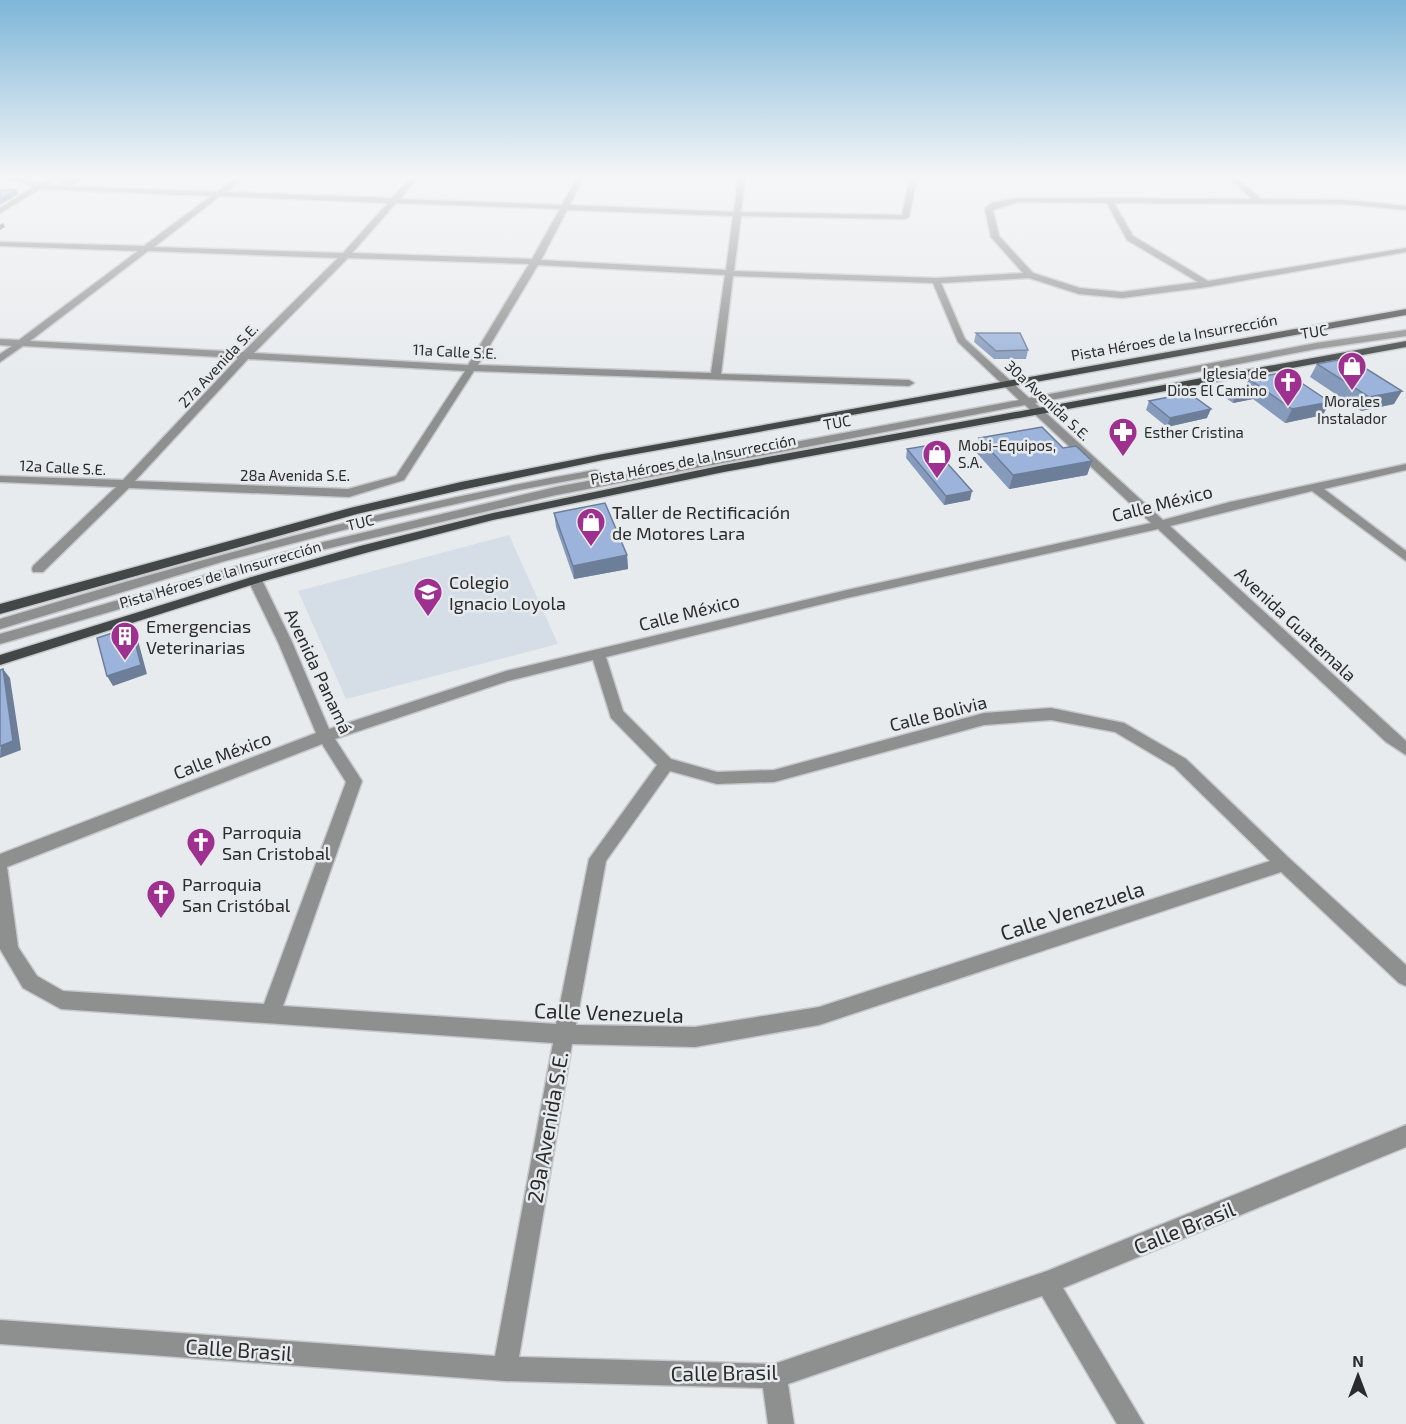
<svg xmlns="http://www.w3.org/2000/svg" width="1406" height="1424" font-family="'Exo 2',sans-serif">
<rect width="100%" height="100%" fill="#e8ebee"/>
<path fill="#d5dee6" d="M509,535L558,644L346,699L298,591Z"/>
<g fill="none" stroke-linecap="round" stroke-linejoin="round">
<g stroke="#c6c8cb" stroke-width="3">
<path id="minor" d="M4,177H22L38,184L51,177H58L47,185L217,192L237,177H244L226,192L392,198L411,177H418L400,199L562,205L577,177H583L570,205L734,212L738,177H745L741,212L902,215L910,177H917L909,217L905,219L741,216L734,271L936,278L1023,273L991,237L985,209L991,203L1018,198L1252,199L1228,177H1236L1261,199L1346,200L1406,206V210L1346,204L1114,203L1133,236L1208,281L1406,248V252L1207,287L1122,298L1079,294L1029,278L941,283L965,339L1029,398L1316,343L1406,330V336L1316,349L1035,403L1163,520L1230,502L1406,464V470L1324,489L1406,551V561L1312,491L1170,526L1406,741V755L1386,742L1158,529L847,598L606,657L623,711L671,759L717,772L774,770L984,713L1051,708L1124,723L1186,759L1290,859L1406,965V986L1399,983L1281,872L819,1025L695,1047L572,1044L519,1357L774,1364L1047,1271L1406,1125V1147L1063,1288L1144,1424H1117L1042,1296L788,1384L794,1424H768L763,1388L505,1381L0,1344V1320L495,1356L553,1043L61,1009L23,988L0,949V854L316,733L278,642L248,580L250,577H260L262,580L292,642L329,729L506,671L847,590L1151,523L1025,405L556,495L317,551L0,644V634L311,545L556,487L1019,400L958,342L933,283L733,276L721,374L909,380L914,383L909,386L474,371L404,480L349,497L129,488L43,572H33L32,569L33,566L116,487L0,482V476L123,480L238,358L23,346L0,362V354L12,346L0,345V339L19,340L138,251L0,246V242L144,246L211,196L40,189L0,213V208L33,187ZM220,196L388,203L343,253L154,247ZM1018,202L1107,203L1127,240L1198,282L1122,292L1080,288L1033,273L999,236L993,210ZM396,203L560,209L532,259L352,253ZM567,210L733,216L726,270L541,260ZM148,251L338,258L243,352L30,341ZM348,258L529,264L468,365L254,353ZM538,265L725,275L711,373L478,365ZM248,359L465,371L396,476L348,489L135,481ZM593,660L611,718L657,765L589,859L556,1024L283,1006L362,781L335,739L508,681ZM1051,720L1115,732L1174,767L1270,861L819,1007L695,1027L576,1025L606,861L670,771L717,784L774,782L984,725ZM322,744L346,782L264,1004L63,991L37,976L18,947L7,867Z
M595,470L599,471V475L519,490L370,523L225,561L0,629V619C196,560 393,505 595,470Z"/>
</g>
<g stroke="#c6c8cb" stroke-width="3">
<path id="major" d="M1406,309V315L603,460L461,490L357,514L0,614V604L350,508L461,482L603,454Z
M1406,341V347L724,472L493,520L369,552L264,581L0,665V655L255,576L360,546L493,513L724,465Z"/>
</g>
<use href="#minor" fill="#8e9090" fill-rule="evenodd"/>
<use href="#major" fill="#444748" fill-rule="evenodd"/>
</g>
<path fill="#869bbc" d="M63,177H86L72,186L60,183L59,180Z
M976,333L1028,350L1026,359H994L974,342Z
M1317,364L1394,404L1361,411L1310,377Z
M1249,379L1323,415L1285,423L1253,399L1233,403L1223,396L1225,392L1244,388Z
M1149,401L1207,418L1167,427L1146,410Z
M979,438L1063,448L1092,461L1087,475L1009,489L975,451Z
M907,449L970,500L944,505L906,458Z
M554,513L627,555L628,569L574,579L556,527Z"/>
<path fill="#6d7e99" d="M79,177H86L72,186L71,182Z
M16,190L18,194L0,205V200Z
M3,223L5,227L0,230V225Z
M1402,391L1394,404L1361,411L1369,397Z
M1255,395L1253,399L1233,403L1235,399Z
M1330,402L1323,415L1285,423L1292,409Z
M1211,409L1207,418L1167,427L1170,418Z
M1092,461L1087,475L1009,489L1013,475Z
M972,491L970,500L944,505L946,496Z
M627,555L628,569L574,579L573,566Z
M131,627L137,637L147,674L113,686L107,676Z
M3,669L10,678L21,750L0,758Z"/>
<path fill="#9cb4db" stroke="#6d7e99" stroke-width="1.5" d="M63,177H79L71,182L59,180Z
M0,190H16L0,200Z
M976,333H1020L1028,350L996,351Z
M1349,358L1402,391L1369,397L1317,364Z
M1285,372L1330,402L1292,409L1249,379Z
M1244,388L1255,395L1235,399L1225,392Z
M1189,393L1211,409L1170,418L1149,401Z
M1042,427L1063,448L1076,446L1092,461L1013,475L979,438Z
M931,445L972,491L946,496L907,449Z
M605,503L627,555L573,566L554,513Z
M131,627L141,665L107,676L97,638Z
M3,669L13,741L0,746V670Z"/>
<linearGradient id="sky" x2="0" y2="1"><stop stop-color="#7eb6d8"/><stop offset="0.47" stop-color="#f5f6f7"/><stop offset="1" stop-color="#f5f6f7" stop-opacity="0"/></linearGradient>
<rect width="1406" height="376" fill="url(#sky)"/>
<defs>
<g id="shop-pin" transform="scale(1.5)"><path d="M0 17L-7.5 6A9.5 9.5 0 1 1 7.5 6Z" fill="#9e308f" stroke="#e8ebee"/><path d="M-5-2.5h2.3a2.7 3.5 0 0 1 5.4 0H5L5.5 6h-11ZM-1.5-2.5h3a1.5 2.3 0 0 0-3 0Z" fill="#fff"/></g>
<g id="church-pin" transform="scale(1.5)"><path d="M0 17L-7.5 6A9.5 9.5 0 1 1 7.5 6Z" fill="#9e308f" stroke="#e8ebee"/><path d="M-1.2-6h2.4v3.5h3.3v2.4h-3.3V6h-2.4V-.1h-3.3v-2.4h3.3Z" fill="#fff"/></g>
<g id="pharmacy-pin" transform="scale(1.5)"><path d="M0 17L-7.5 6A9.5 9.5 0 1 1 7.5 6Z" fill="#9e308f" stroke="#e8ebee"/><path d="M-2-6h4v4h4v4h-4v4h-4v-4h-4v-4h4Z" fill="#fff"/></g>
<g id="school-pin" transform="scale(1.5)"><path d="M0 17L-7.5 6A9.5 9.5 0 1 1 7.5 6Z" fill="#9e308f" stroke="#e8ebee"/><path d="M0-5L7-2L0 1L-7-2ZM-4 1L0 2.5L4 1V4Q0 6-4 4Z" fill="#fff"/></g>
<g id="building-pin" transform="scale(1.5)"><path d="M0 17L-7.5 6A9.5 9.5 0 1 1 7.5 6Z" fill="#9e308f" stroke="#e8ebee"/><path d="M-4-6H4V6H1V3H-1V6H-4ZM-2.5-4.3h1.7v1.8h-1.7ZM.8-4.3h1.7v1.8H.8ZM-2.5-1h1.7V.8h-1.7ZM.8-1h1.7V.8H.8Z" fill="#fff"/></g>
</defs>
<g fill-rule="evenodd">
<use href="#shop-pin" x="1352" y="366"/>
<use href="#church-pin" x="1288" y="382"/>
<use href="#pharmacy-pin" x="1123" y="432"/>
<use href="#shop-pin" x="937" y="454"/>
<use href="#shop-pin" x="591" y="522"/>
<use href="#school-pin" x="428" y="592"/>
<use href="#building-pin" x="125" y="636"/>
<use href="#church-pin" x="201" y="842"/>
<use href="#church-pin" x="161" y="894"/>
</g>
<g text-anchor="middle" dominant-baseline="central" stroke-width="5" stroke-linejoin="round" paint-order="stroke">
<g font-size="15" fill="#2a2b2c" stroke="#e8ebee">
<text transform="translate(1314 331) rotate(-9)">TUC</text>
<text transform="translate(1174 337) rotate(-10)">Pista Héroes de la Insurrección</text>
<text transform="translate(455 351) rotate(3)">11a Calle S.E.</text>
<text transform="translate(218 365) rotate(-47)">27a Avenida S.E.</text>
<text transform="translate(1048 400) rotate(43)">30a Avenida S.E.</text>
<text transform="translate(837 422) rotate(-10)">TUC</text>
<text transform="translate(693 459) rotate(-11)">Pista Héroes de la Insurrección</text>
<text transform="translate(63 467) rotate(3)">12a Calle S.E.</text>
<text x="295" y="475">28a Avenida S.E.</text>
<text transform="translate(360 522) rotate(-14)">TUC</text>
<text transform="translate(220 574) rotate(-16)">Pista Héroes de la Insurrección</text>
</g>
<g font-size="15" fill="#2a2b2c" stroke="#e8ebee" text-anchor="start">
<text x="1267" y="373" text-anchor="end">Iglesia de<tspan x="1267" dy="17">Dios El Camino</tspan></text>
<text x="1352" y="401" text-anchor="middle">Morales<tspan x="1352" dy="17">Instalador</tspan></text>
<text x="1144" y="432">Esther Cristina</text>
<text x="958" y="445">Mobi-Equipos,<tspan x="958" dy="17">S.A.</tspan></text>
</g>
<g font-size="18" fill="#2a2b2c" stroke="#e8ebee">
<text transform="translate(1162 503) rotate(-14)">Calle México</text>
<text transform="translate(689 612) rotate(-14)">Calle México</text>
<text transform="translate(1296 624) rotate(43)">Avenida Guatemala</text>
<text transform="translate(319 671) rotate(65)">Avenida Panamá</text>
<text transform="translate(938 713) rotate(-14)">Calle Bolivia</text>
<text transform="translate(222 755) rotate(-21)">Calle México</text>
</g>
<g font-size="18" fill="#2a2b2c" stroke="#e8ebee" text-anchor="start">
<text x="612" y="512">Taller de Rectificación<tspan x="612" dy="21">de Motores Lara</tspan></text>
<text x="449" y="582">Colegio<tspan x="449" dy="21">Ignacio Loyola</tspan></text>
<text x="146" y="626">Emergencias<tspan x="146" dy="21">Veterinarias</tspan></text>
<text x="222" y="832">Parroquia<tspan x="222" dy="21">San Cristobal</tspan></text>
<text x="182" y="884">Parroquia<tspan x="182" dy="21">San Cristóbal</tspan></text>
</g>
<g font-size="21" fill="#2a2b2c" stroke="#e8ebee">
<text transform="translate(1072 910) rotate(-18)">Calle Venezuela</text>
<text transform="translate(609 1012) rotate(2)">Calle Venezuela</text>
<text transform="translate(547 1127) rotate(-80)">29a Avenida S.E.</text>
<text transform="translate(1184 1227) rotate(-22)">Calle Brasil</text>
<text transform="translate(239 1349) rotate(4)">Calle Brasil</text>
<text transform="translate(724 1372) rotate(-1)">Calle Brasil</text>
</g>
</g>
<g transform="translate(1358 1376)" stroke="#e8ebee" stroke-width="4.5" paint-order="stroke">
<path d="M0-4.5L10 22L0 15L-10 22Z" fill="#2a2b2c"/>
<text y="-9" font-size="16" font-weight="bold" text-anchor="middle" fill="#2a2b2c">N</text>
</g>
</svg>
